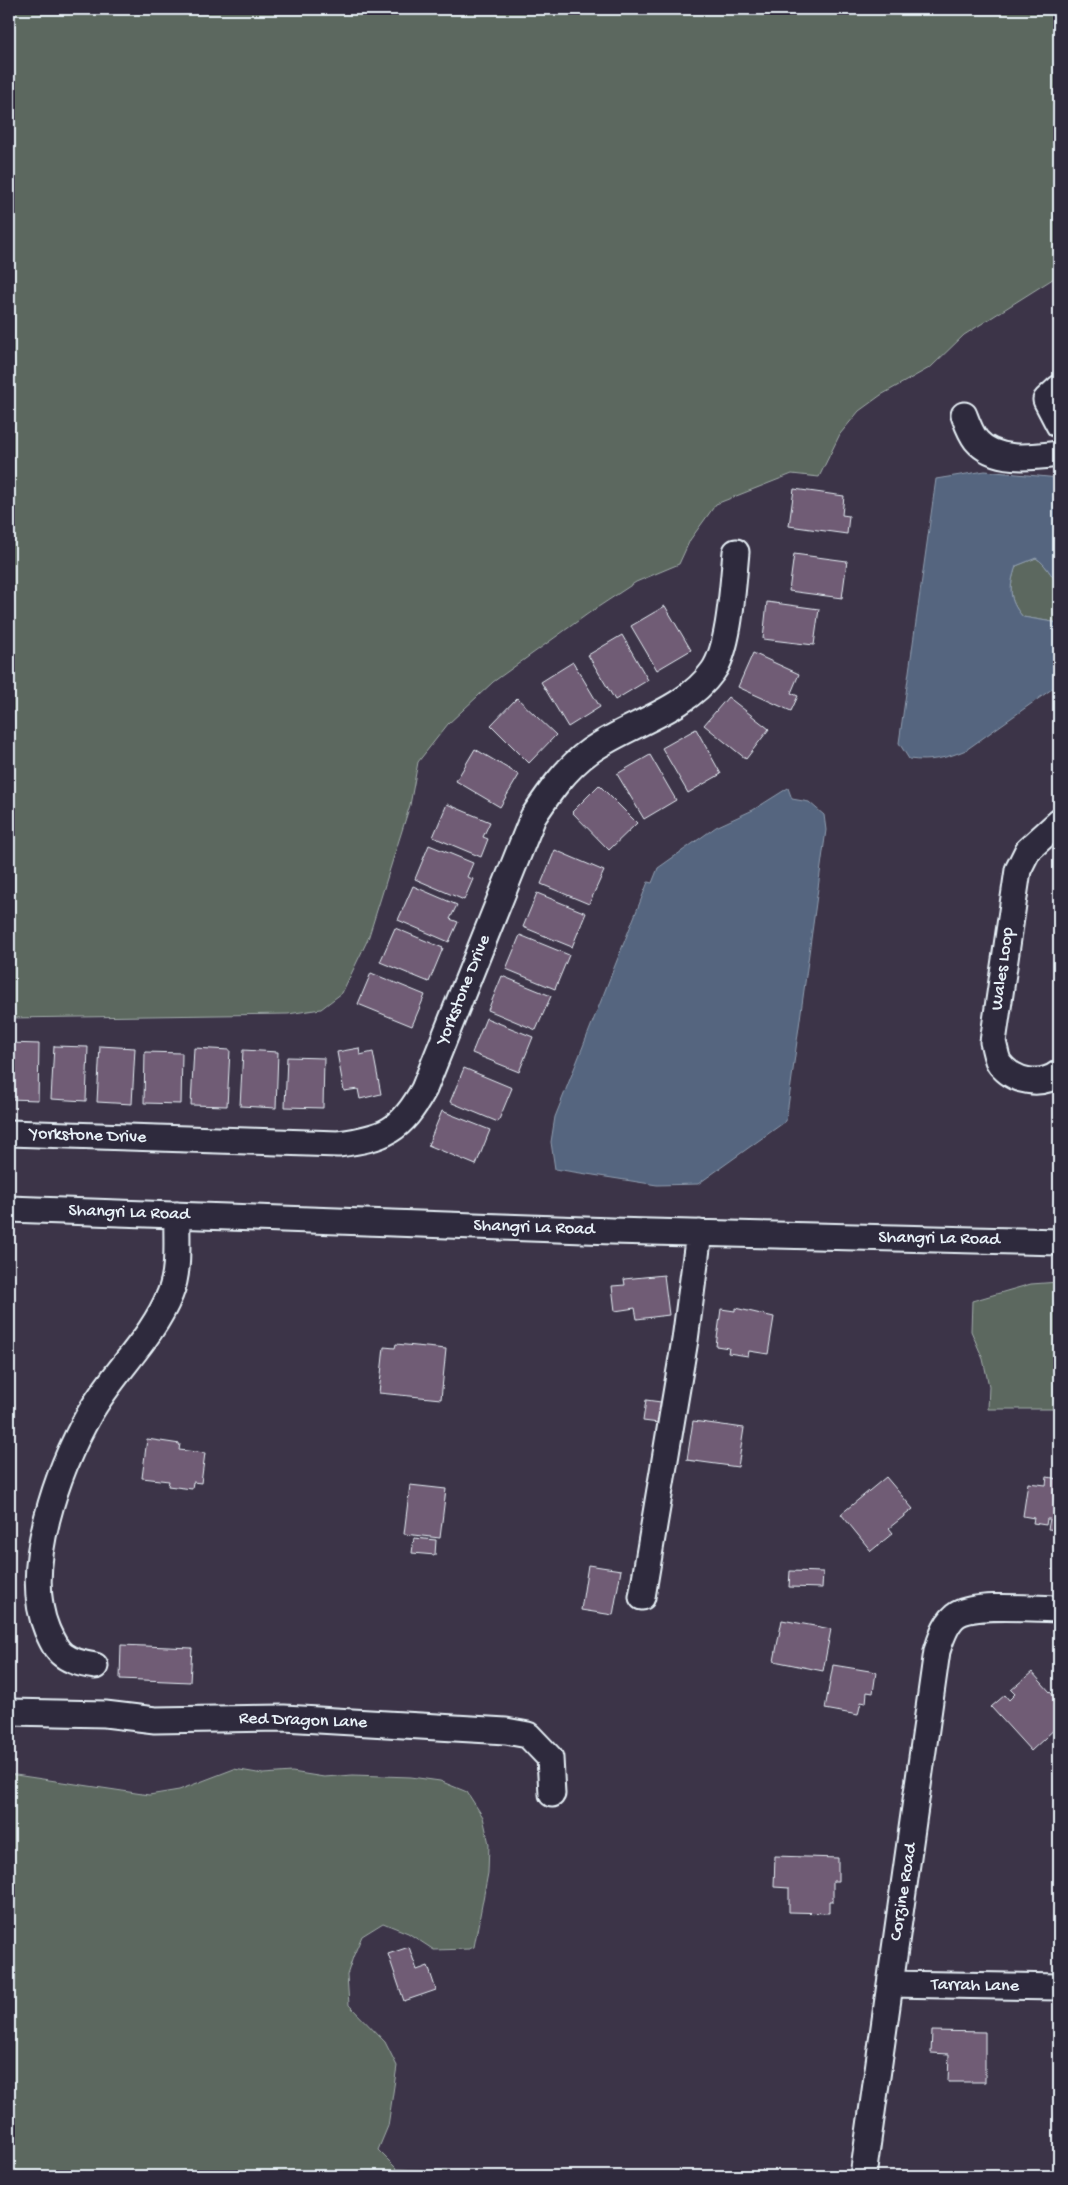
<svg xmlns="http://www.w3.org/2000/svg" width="1068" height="2185" font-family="'Gochi Hand',sans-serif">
<rect width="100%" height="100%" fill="#3c3448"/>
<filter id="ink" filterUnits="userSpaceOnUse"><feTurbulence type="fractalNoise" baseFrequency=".02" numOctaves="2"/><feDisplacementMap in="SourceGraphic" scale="10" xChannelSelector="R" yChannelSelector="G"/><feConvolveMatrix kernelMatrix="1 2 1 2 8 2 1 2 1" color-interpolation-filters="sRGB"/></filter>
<g filter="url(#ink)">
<path fill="#5b685e" stroke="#a2acab" d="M9,9H1059V275L964,335L931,367L881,395L859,411L840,434L819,477L792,474L716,504L690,540L679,564L636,582L589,613L493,682L448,724L418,762L410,805L368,939L342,993L321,1009L288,1014L9,1018Z
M1036,558C1047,565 1050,575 1059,584V623L1023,617C1008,600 1009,587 1016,566Z
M1059,1282V1409H988L989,1386L983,1359L971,1331L972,1301L1031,1284Z
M234,1769L263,1774L292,1772L324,1777L353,1775L411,1777L440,1781L467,1792L483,1817L489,1844L488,1873L474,1947L469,1949L434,1950L408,1933L383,1923L362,1936L353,1957L347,1975L349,2005L385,2042L397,2066L388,2126L378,2150L397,2169L447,2171L445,2176H9V1774L149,1795L179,1790Z"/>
<path fill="#54657f" stroke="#8f9daf" d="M985,471L1059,478V584C1050,575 1047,565 1036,558L1016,566C1009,587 1008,600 1023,617L1059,623V684L966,750C947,758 930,762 909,759L899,743L936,479Z
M788,788L792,799L809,802L824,815L826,830L786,1121L698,1184L657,1185L555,1169L551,1142L555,1117L648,882L652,883L658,868L716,827L753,810Z"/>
<path fill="#705c74" stroke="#e8f1f8" d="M794,489L844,496L842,515L849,516L847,534L789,526Z
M794,554L847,561L842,598L789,591Z
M767,602L819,609L814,645L763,639Z
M665,606L691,650L657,670L631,626Z
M622,635L648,680L615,700L588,655Z
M753,653L799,674L791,693L798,696L791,711L738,687Z
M573,662L600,707L568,727L541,682Z
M728,697L769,729L746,759L704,725Z
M517,698L556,735L529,763L491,725Z
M696,729L721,774L688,793L662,748Z
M475,749L519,775L500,807L456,781Z
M650,755L676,800L644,819L617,774Z
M599,785L637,823L609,850L572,812Z
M447,804L490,822L483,837L488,839L481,857L433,837Z
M429,845L473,863L467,877L473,879L464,900L415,879Z
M555,850L604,871L589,904L541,884Z
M413,886L457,905L450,919L458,922L449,942L398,920Z
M537,893L586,913L572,947L523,927Z
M395,928L443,948L429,982L380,962Z
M520,935L569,955L555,989L506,969Z
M371,973L425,995L412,1026L358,1004Z
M502,976L551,996L536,1030L488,1010Z
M486,1018L533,1037L519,1072L472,1053Z
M9,1043L39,1044L38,1100L9,1099Z
M54,1046L88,1047L86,1101L51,1099Z
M100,1046L135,1048L132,1104L97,1102Z
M194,1048L230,1050L227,1106L191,1105Z
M359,1048L360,1055L373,1052L381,1094L360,1099L358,1089L344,1091L337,1052Z
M243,1050L278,1052L276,1108L240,1106Z
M145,1052L182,1053L181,1104L144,1103Z
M287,1057L324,1058L323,1108L285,1107Z
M464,1068L512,1088L498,1122L450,1102Z
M442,1111L490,1130L476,1165L428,1145Z
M664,1275L669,1315L637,1319L635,1308L615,1311L612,1286L625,1285L624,1279Z
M735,1308L774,1317L768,1354L749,1351L748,1356L728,1353L729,1348L716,1346L721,1309L735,1311Z
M396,1344L446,1349L441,1399L379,1393L384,1347L395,1348Z
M646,1400L661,1402L659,1423L643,1421Z
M693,1421L744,1428L738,1467L687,1460Z
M147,1439L180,1444L179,1450L205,1453L201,1483L193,1482L192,1489L168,1486L169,1481L142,1478Z
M886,1477L913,1509L889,1528L893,1533L871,1551L841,1514Z
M1047,1477L1059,1479V1530L1048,1529L1050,1519H1047L1046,1525L1033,1523L1034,1518L1023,1516L1028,1483L1046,1485Z
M410,1485L446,1489L440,1538L404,1534Z
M414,1538L436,1540L435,1555L412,1553Z
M588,1565L621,1570L613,1615L581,1610Z
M790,1571L823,1572L822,1588L789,1587Z
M782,1620L831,1629L823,1671L774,1661Z
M121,1645L192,1648L190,1682L120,1679Z
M833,1665L876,1672L873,1693L867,1692L866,1703L861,1702L858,1715L825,1709Z
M1032,1672L1059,1702V1725L1031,1751L991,1707L1005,1695L1009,1700L1015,1694L1011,1690Z
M775,1856L838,1858V1881H833V1901H829V1913L789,1912V1888L774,1887Z
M409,1947L417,1970L428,1966L436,1990L404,2001L388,1954Z
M932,2031L985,2032V2082H948L949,2054L931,2053Z"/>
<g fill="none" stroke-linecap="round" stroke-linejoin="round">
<g stroke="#e8f1f8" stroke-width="29">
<path id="minor" d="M1059,388L1046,400L1059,425
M964,415C967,423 970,432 976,440C995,463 1034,457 1059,454
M1059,822L1028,850L1018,870L993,1042C995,1048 996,1059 1000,1064C1014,1082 1041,1087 1059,1073
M9,1133L338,1144C385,1138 401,1131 424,1089L533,817C549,793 565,769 590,751C629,723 684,712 713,671C730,648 733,582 736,552
M9,1209L612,1231L1059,1242
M642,1597L685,1340L699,1233
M95,1666C84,1664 72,1662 63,1655C55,1649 51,1639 47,1630C21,1568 59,1467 90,1413C114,1371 152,1339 170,1294C180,1270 176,1239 177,1215
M9,1712L105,1714L155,1720L284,1718L506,1731L528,1735L550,1758L552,1794
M891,1984L1059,1987
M863,2176L937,1651C941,1639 946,1621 958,1614C977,1603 1036,1609 1059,1609"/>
</g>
<use href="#minor" stroke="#2f2a3d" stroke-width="25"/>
</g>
</g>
<g text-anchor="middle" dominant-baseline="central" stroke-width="4.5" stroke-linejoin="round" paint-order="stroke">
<g font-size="18" fill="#e8f1f8" stroke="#2f2a3d">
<text transform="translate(1003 969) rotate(-82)">Wales Loop</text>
<text transform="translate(464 990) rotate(-68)">Yorkstone Drive</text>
<text transform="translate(88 1136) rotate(2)">Yorkstone Drive</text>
<text transform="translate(129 1213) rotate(2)">Shangri La Road</text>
<text transform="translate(534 1228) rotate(2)">Shangri La Road</text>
<text transform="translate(939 1239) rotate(1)">Shangri La Road</text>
<text transform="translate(303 1721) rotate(2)">Red Dragon Lane</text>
<text transform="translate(904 1892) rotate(-81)">Corzine Road</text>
<text transform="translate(975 1986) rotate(1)">Tarrah Lane</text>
</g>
</g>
<rect width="1068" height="2185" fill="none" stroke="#2f2a3d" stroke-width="30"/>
<rect x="15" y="15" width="1038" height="2155" fill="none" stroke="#e8f1f8" stroke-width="2" filter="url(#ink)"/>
</svg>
